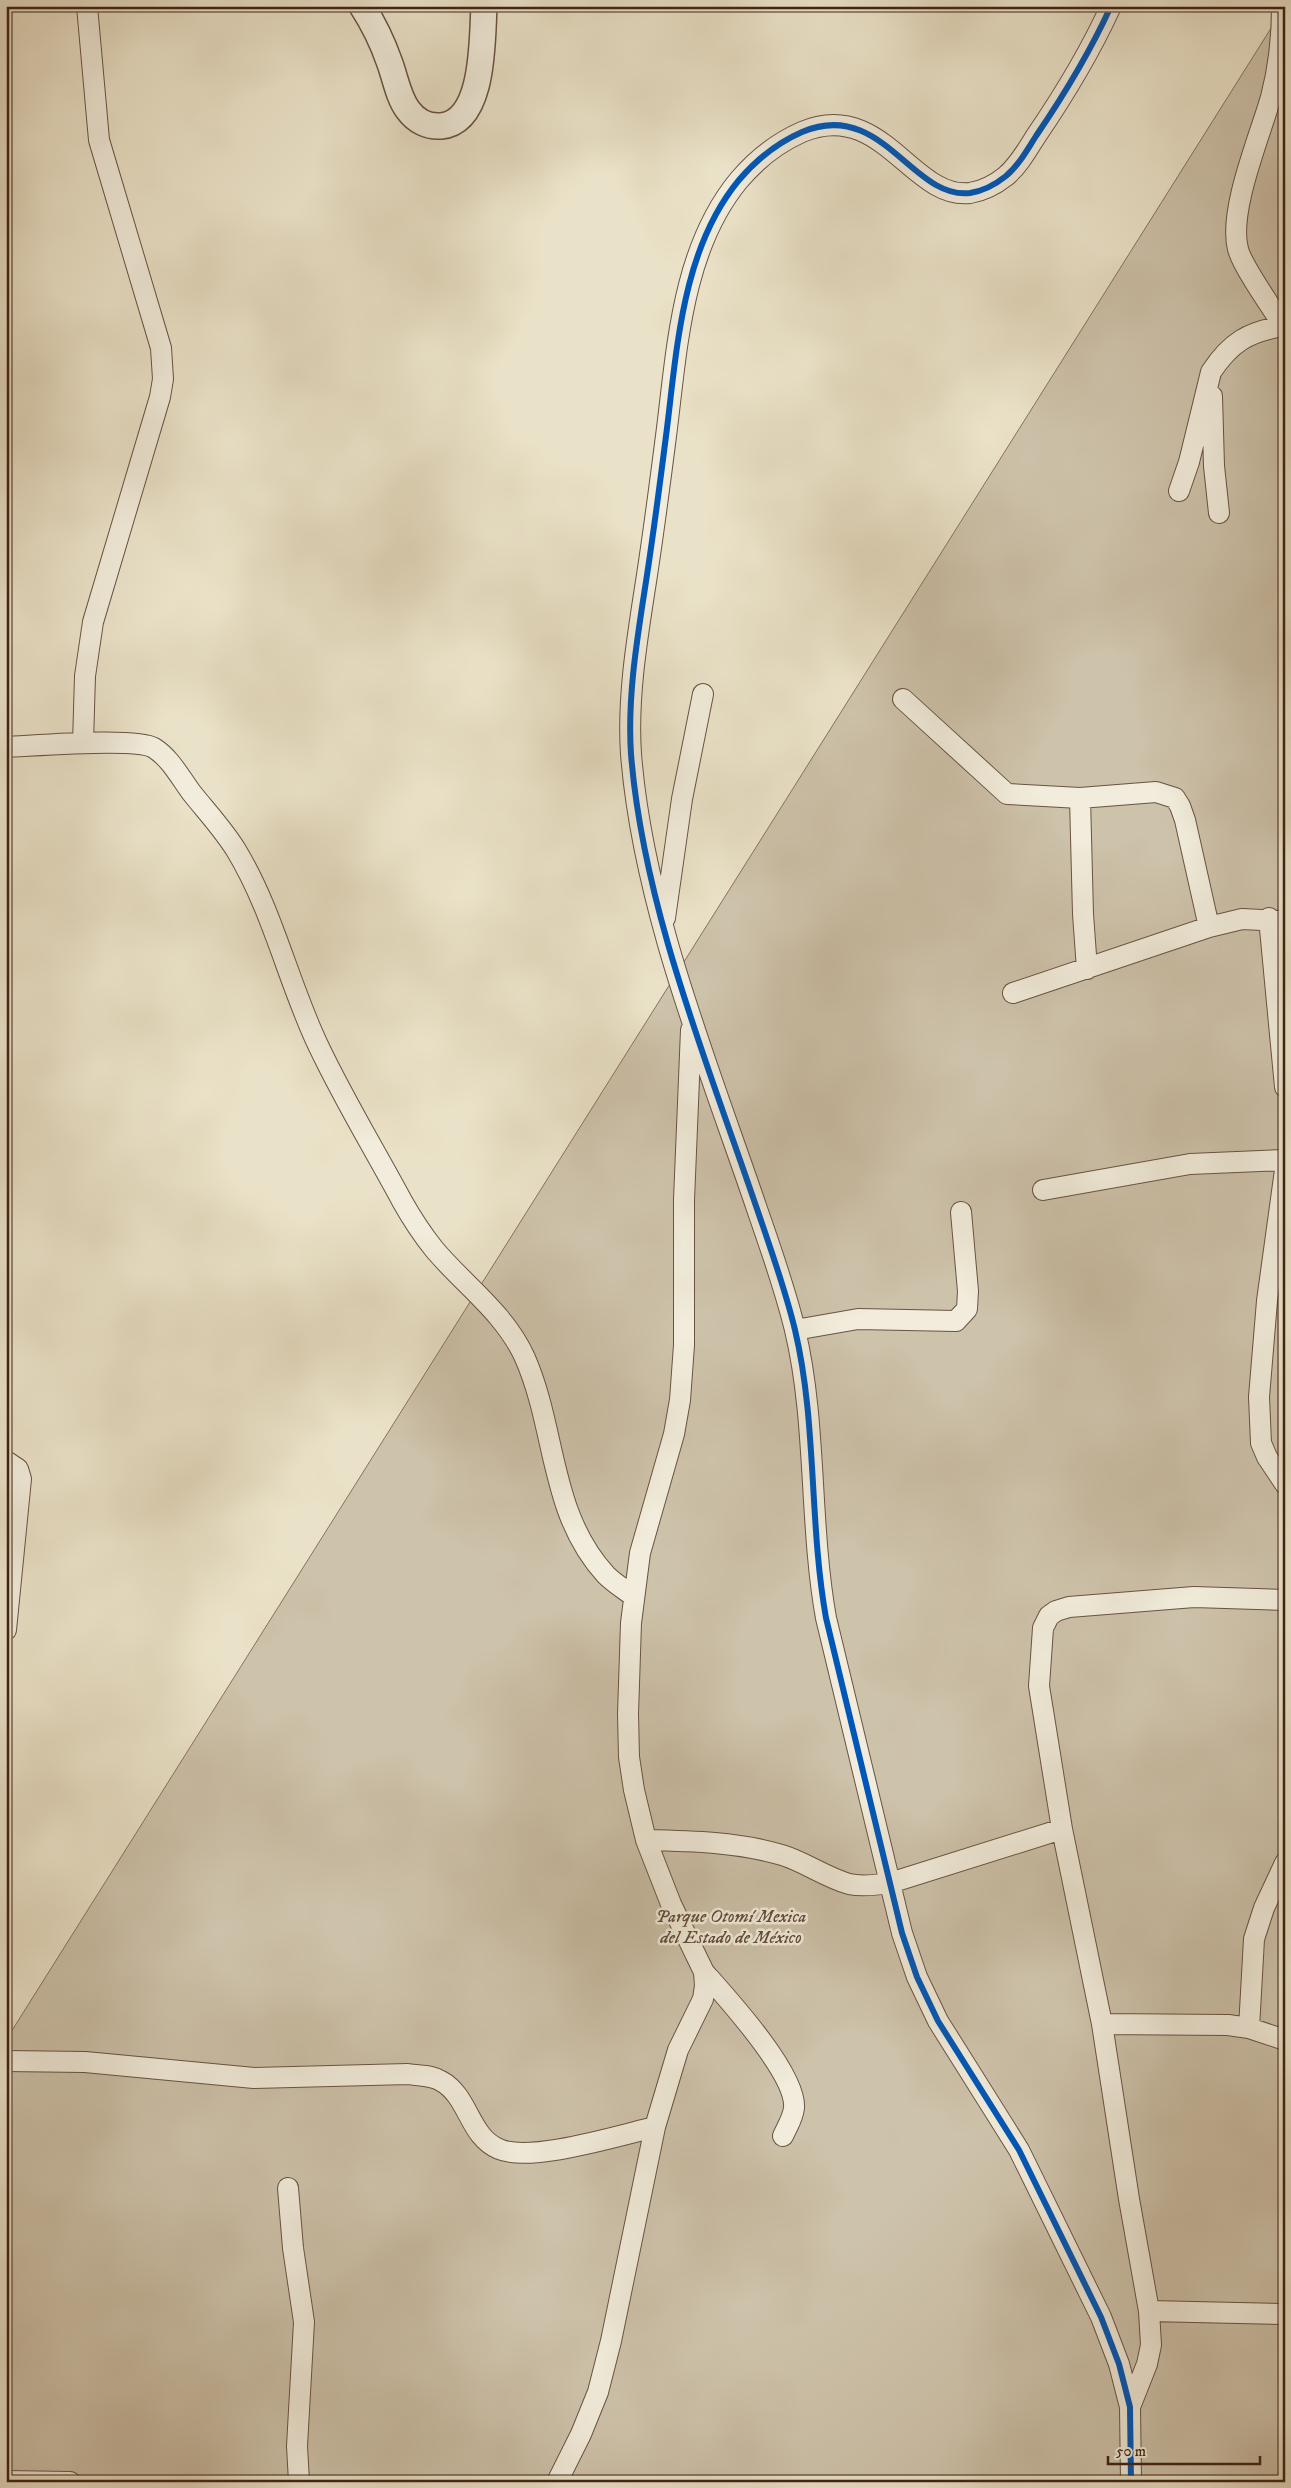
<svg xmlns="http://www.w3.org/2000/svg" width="1291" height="2488" font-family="'IM FELL DW Pica',serif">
<rect width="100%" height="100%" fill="#eae2c8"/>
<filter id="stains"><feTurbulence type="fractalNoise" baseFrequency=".004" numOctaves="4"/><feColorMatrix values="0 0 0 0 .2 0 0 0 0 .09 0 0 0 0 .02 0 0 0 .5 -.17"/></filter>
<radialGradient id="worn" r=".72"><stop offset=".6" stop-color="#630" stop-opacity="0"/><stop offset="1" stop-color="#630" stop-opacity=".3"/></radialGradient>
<path fill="#cdc2aa" stroke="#867260" d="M1285,6V2482H6V2040Z"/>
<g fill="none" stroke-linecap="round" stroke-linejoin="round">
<g stroke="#695342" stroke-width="22">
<path id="minor" d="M1111,6C1090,52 1064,95 1036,136C1027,150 1019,165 1006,176C996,184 983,191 970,193C912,200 882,98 802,132C777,143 756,160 739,180C681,250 677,351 666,436C660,483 654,529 647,575C638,634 627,695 631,754C643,906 707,1062 756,1206C770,1247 785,1288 795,1330C817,1422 809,1523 826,1618L902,1933L917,1977L938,2021L1019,2150L1101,2317L1119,2364L1130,2407L1131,2482
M1282,6C1282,38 1279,67 1271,97C1260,136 1228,211 1238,249C1242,266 1274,311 1285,328
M1212,396L1214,466L1219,513
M1179,491L1189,462L1211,372C1231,342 1248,332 1283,326
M903,699L1007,794L1080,798L1156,792L1175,798L1180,806L1185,820L1209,927
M83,743L85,676L93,622L160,397L163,379L161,348L99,140L87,6
M6,747C33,746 136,737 154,748C170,758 180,777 191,792C206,811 223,829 236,850C273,911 288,982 318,1045C343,1098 374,1149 402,1201C411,1217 422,1234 434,1249C464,1285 505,1313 525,1358C557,1431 549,1513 606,1575C614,1583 624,1589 633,1596
M1080,798L1083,914L1087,969
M665,918L682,799L703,694
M1269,918L1285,1087
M1013,993L1209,927L1242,919L1285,921
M1285,1170L1267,1301L1259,1397L1261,1443L1267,1457L1285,1484
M1043,1190L1190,1164L1285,1160
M795,1330L858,1319L956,1321L967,1309L968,1291L961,1212
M6,1461L18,1469L21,1479L6,1630
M646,1840C692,1841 738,1842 782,1855C805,1862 825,1877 849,1884C862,1887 877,1885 890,1883L1062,1829
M704,1972C726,1997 797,2074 794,2108C793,2118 787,2127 783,2136
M1102,2024L1228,2025L1249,2028L1285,2040
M1249,2028L1254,1939L1264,1908L1285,1863
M6,2061L85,2062L254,2078L408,2074C419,2076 432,2075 441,2081C469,2096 469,2137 499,2149C530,2163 620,2135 655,2127
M288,2188L293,2248L304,2322L297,2446L299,2482
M1149,2311L1285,2314
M1130,2407L1147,2364L1151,2345L1149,2311L1129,2199L1102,2024L1062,1829L1039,1686L1043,1628L1049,1616L1056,1611L1069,1607L1194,1597L1285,1600
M6,2481L70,2482
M557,2482L581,2434L598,2392L611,2341L655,2127L678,2050L703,1999L705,1986L704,1972L671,1904L646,1840L634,1790L629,1757L628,1714L631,1623L640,1553L674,1434L680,1400L684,1345V1200L691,1030"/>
</g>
<g stroke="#695342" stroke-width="28">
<path id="tertiary" d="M362,6C373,23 382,41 389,61C395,76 398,97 408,110C416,121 428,127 441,126C485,122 482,38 484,6"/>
</g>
<use href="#minor" stroke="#f1ecdb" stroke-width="20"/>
<use href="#tertiary" stroke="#f1ecdb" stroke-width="25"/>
<g stroke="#f1ecdb" stroke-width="9">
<path id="cycleway" d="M1111,6C1090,52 1064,95 1036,136C1027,150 1019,165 1006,176C996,184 983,191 970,193C912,200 882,98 802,132C777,143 756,160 739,180C681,250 677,351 666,436C660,483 654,529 647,575C638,634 627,695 631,754C643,906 707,1062 756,1206C770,1247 785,1288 795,1330C817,1422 809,1523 826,1618L902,1933L917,1977L938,2021L1019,2150L1101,2317L1119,2364L1130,2407L1131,2482"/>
</g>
<use href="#cycleway" stroke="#0057b8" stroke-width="6"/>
</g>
<g text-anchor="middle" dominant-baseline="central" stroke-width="5" stroke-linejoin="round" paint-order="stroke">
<g font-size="18" font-style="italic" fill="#624b3b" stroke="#f1ecdb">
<text x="731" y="1917">Parque Otomí Mexica<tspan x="731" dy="21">del Estado de México</tspan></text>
</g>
</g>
<rect width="1291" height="2488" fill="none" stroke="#eae2c8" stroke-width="25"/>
<rect x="8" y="8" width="1276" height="2473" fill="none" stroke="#3e2316" stroke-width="2.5"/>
<rect x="12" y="12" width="1266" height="2463" fill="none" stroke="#3e2316"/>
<path d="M1108 2456v8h152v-8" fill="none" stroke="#3e2316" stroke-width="2.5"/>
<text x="1116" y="2456" font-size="15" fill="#3e2316" stroke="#f1ecdb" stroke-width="4" paint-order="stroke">50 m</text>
<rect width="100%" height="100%" filter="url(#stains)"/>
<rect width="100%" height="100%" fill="url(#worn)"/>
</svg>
